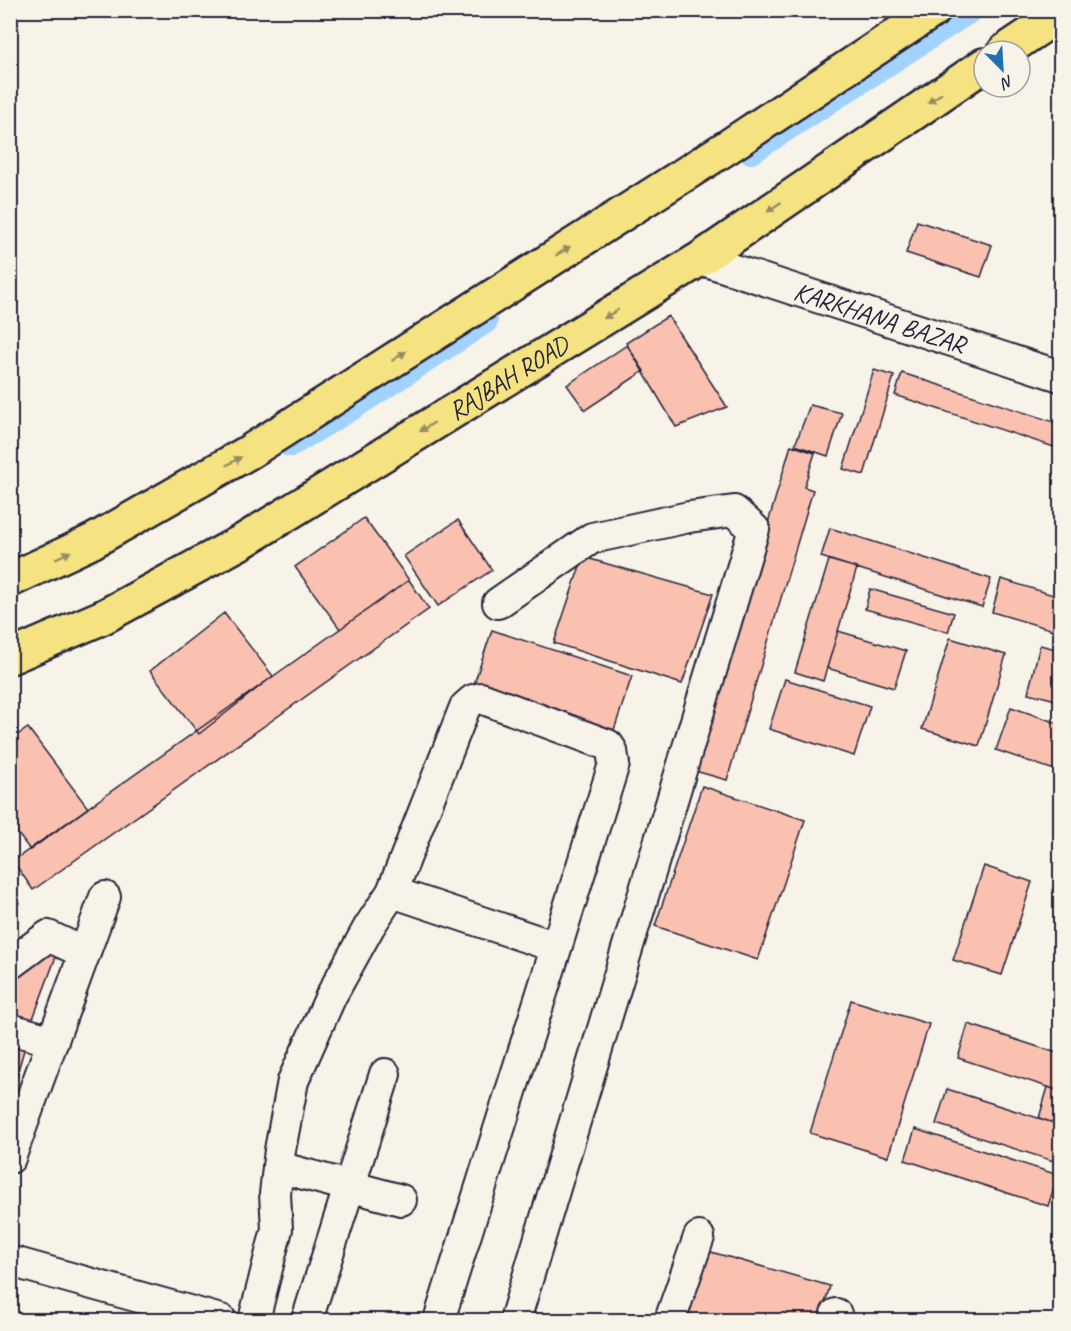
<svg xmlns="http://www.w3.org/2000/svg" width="1071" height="1331" font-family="Caveat,sans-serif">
<rect width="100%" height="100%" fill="#f7f3e8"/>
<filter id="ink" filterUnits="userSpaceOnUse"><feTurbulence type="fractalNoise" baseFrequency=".0167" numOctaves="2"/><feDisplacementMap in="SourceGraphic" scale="12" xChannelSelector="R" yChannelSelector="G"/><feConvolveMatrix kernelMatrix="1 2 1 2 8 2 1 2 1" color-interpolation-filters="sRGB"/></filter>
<g filter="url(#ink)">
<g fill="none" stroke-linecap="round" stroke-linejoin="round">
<path stroke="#a2d2fe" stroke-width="26" d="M751,151L970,10
M290,444L349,409L485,321"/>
</g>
<path fill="#fac1b1" stroke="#22223b" stroke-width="1.5" d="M917,221L992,245L981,277L906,253Z
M668,316L727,407L676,427L626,343Z
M627,345L644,371L585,410L567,385Z
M874,370L894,376L864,475L843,469Z
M902,373L1060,424V449L895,395Z
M810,405L842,413L828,456L795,445Z
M791,445L815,453L804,487L813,490L727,780L695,771Z
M364,518L409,580L340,629L295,567Z
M458,520L492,570L438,606L404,556Z
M830,528L991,579L982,607L821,557Z
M583,557L713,594L682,684L554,643Z
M829,560L857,568L823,681L795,672Z
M1001,579L1060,597V632L992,612Z
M409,580L429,609L33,890L13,861Z
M870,589L954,613L948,632L865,609Z
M224,613L273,676L199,734L150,671Z
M492,630L632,676L614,730L474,684Z
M838,631L906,651L894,688L827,668Z
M950,638L1006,655L979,746L922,729Z
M1040,645L1060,650V701L1028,693Z
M785,679L870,706L854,756L769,729Z
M1011,707L1060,724V772L996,750Z
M28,728L88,808L30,850L10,823V740Z
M702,786L805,820L758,960L655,926Z
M984,866L1032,882L1002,975L953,960Z
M10,892L19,903L10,910Z
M48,946L58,951L31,1024L10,1019V974Z
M851,1000L929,1024L888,1157L810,1133Z
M968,1024L1060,1054V1091L958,1058Z
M1060,1027V1042L1056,1041Z
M10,1039L26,1043L13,1088L10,1087Z
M1048,1087L1060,1091V1125L1039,1118Z
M947,1089L1060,1125V1163L936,1124Z
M915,1129L1058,1175L1048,1206L905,1160Z
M704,1250L830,1286L820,1320H683Z"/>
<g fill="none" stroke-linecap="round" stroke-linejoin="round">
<g stroke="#22223b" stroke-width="34">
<g id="minor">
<path id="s1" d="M700,259L1060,376"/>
<path d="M498,603L592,538L689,517L734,511L754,529L515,1320"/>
<path d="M392,892L556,947"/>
<path d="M10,964L48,936L85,953"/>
<path d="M10,1029L53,1041"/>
<path d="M10,1158L105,897"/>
<path d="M278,1167L401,1200"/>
<path d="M10,1261L221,1320"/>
<path d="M254,1320L277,1229L275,1194L280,1150L293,1081L331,996L369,927L392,892L465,707L473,700L481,698L608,745L612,751L614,764L439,1320"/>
<path d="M307,1320L385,1074"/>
<path d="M670,1320L699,1237"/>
<path d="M834,1320L836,1314"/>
</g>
</g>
<g stroke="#22223b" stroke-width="38">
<g id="major">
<path d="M1005,51L1060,14"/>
<path d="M10,580L93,541L249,452L729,146L934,10"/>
<path id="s2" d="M10,657L103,617L243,541L700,259L984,65"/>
</g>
</g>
<use href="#minor" stroke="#f7f3e8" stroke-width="30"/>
<use href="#major" stroke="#f5e382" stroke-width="33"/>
</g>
<defs><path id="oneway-solid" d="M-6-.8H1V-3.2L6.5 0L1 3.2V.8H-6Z" transform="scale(1.5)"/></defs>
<g fill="#968c62">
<use href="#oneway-solid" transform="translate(935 98) rotate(146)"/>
<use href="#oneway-solid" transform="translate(774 207) rotate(146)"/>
<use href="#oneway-solid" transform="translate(563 251) rotate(-32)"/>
<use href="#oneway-solid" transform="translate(611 314) rotate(148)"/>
<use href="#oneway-solid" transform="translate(399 356) rotate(-33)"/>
<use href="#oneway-solid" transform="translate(427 427) rotate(148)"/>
<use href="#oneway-solid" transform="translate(234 461) rotate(-30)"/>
<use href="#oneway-solid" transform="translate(63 555) rotate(-25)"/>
</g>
</g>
<g text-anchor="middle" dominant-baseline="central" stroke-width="4.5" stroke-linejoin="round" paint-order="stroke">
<g font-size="26" fill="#22223b" stroke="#f7f3e8">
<text stroke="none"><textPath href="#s1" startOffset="189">KARKHANA BAZAR</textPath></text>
<text stroke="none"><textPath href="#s2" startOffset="572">RAJBAH ROAD</textPath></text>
</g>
</g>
<rect width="1071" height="1331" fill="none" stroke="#f7f3e8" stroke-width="36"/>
<rect x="18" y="18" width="1035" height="1295" fill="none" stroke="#22223b" stroke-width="2" filter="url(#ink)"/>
<g transform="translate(1002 69) rotate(156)"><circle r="28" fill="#f7f3e8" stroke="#a29fa3" stroke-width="1.5"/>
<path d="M0-4.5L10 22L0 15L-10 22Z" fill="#1f6fb2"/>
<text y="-9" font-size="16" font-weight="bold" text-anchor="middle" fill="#22223b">N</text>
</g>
</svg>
